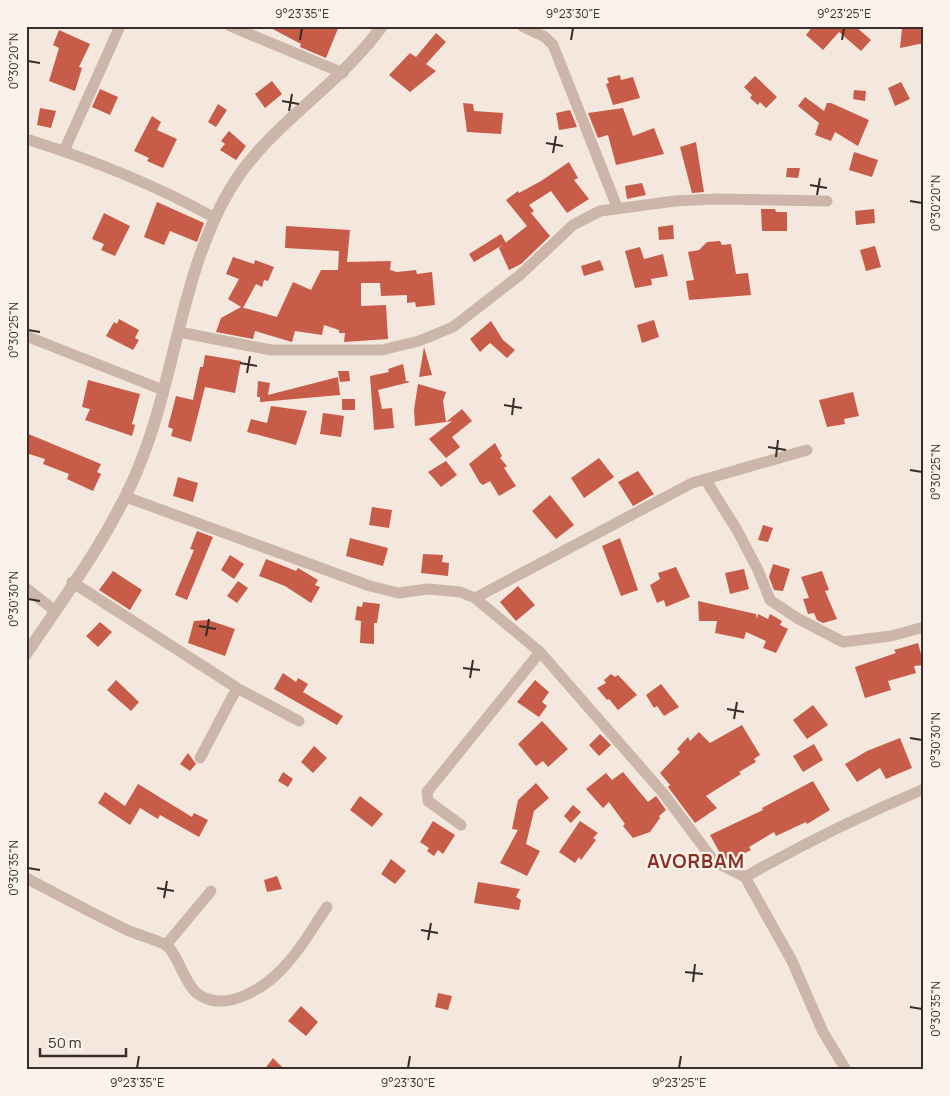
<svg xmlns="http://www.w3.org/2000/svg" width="950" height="1096" font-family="Manrope,sans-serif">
<rect width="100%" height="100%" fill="#f3e7de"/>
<path fill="#c75c48" d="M267,26H339L326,58L300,47L301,44Z
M813,26H855L871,40L861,51L839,32L823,50L806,35Z
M920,26L924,43L900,48L902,28Z
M59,30L90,44L79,67L82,68L75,91L49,81L59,48L53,45Z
M436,33L446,42L426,64L436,71L410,92L389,75L410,53L416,57Z
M620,75L621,80L633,77L640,98L613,105L606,84L609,83L607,78Z
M755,76L777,97L766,108L760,102L758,105L750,98L752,95L744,87Z
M272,81L282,94L265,108L255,94Z
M901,82L910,99L895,106L888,88Z
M100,89L118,97L110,115L92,107Z
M854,90L866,91L865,101L853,99Z
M805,97L824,111L827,103H831L869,120L858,146L835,132L831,141L815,135L819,123L798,106Z
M463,103L473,104L474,111L503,113L501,134L467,132Z
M218,104L227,110L216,127L208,122Z
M40,108L56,111L51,128L37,125Z
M623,108L633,136L654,128L664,154L616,165L608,135L598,138L588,113Z
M570,110L577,127L559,130L556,113Z
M152,116L161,122L157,130L177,139L163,168L147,161L149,158L134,151Z
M229,131L246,146L236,160L220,150L225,144L221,141Z
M696,142L704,192L692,193L680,147Z
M854,152L878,160L872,177L849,170Z
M569,162L578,178L574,180L589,199L567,213L551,191L529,205L534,211L531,213L550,236L521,264L509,270L499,248L527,226L506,200L518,191L519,193L541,181Z
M787,168H800L798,178L786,177Z
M642,183L646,195L627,199L625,186Z
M157,202L204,223L197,242L170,231L164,245L144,237Z
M761,209H775L776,212H787V231H762Z
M874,209L875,223L856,225L855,211Z
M104,213L130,226L115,256L101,250L104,244L92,239Z
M673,225L674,239L659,240L658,227Z
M286,226L350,230L347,262L391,261L390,270L397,272L416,270L417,274L432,272L435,305L416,307L415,302L407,303V295L381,296L380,283H361V306L386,305L388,339L344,342L345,333H339V330L324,325L322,335L295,331L292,342L255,331L253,339L216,332L221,318L241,307L277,317L293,282L311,290L321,270H338L339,251L285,248Z
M501,234L506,243L474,262L469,254Z
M720,241L722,245L731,244L736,274L748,273L751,295L689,300L686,281L694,280L688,252L699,250L707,242Z
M875,246L881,267L866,271L860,250Z
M640,247L644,259L663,254L668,276L651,279L652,285L635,288L625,251Z
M233,257L254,264L255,260L274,267L268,281L264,280L262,287L256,284L243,308L228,299L239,279L226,274Z
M600,260L604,270L584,276L581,266Z
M119,319L139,330L135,338L139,340L133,350L106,336L114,322L117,324Z
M654,320L659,337L642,343L637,325Z
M491,321L503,340L515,350L507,358L490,343L480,352L470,339Z
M424,347L432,375L419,377Z
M205,355L241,361L235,393L205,387L191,442L171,436L173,429L168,427L176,396L193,400L200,367H203Z
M403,364L406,380H404L410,382L378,390L382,409L392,408L394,428L374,430L370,376L389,372L388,369Z
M338,371H349L350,381L340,382Z
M338,377L340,395L260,402V397H257L258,381L270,383L268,395Z
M88,380L140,394L132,424L135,425L132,436L85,420L90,409L82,407Z
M418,384L446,392L443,401L446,422L415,426L414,410Z
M853,392L859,416L844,419L845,424L827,427L819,400Z
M342,399H355V410H342Z
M271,406L307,411L296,445L247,432L251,419L267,423Z
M462,409L472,421L452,437L460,447L446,458L429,439L452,421L446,422Z
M323,413L344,416L341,437L320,434Z
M26,433L101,464L97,472L101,474L93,491L67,479L69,474L43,464L45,459L26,453Z
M495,443L502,456L500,458L507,466L504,468L516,486L499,496L490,481L483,485L480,483L469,464Z
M599,458L614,477L584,498L571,478Z
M446,461L457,475L441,487L428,472Z
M638,471L654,494L633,506L618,482Z
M178,477L198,483L193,502L173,496Z
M550,495L574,525L556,539L532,511Z
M372,507L392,510L389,528L369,525Z
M763,525L773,528L768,542L758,540Z
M197,531L213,537L187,600L175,595L194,550L190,549Z
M350,538L388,548L383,566L346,556Z
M620,538L638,590L621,596L602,546Z
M423,554L443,555L442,562L449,563L448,576L421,573Z
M230,555L244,564L234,579L221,570Z
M266,559L296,571L298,568L318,580L315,585L320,587L311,603L285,586L259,576Z
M773,564L790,569L783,591L774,590L769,577Z
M676,567L690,597L666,607L664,600L657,603L650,585L660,579L658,573Z
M744,569L749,589L730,594L725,573Z
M113,571L142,590L130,610L99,590Z
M822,571L829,590L825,591L837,619L823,623L817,620L814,613L808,614L803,599L809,598L801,577Z
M238,581L248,588L237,603L227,596Z
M518,586L535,605L516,621L500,602Z
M698,601L756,614L757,619L758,614L768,619L770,614L782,621L780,625L788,629L776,653L763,648L766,641L746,632L744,639L715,633L717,621H699Z
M363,602L380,604L377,623H374V644L360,643L361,621L355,620L357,606L362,607Z
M208,620L235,629L225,656L188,643L194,621Z
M100,622L112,632L98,647L86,636Z
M918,643L924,665L914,666L916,673L888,681L891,690L865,698L855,667L896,653L894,650Z
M283,673L296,682L298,678L308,684L303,692L343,716L337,725L274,689Z
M611,674L615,677L618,675L637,695L618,710L609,699L607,700L597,688L606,683L604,680Z
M116,680L139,702L131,711L107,690Z
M535,680L549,692L542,702L547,706L539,717L517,702Z
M661,684L679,707L664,716L657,706L654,708L646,695Z
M813,705L828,725L807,739L793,720Z
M542,721L568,749L548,767L543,761L536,766L518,744Z
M742,725L760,755L754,759L756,762L739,772L741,774L706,796L717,808L695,823L668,787L670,785L660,773L680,752L677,749L688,737L690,741L699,732L710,743Z
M600,734L611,745L599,756L589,745Z
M900,738L912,768L886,779L880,768L857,782L845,764L867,751Z
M814,744L823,760L803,772L793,756Z
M314,746L327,758L313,773L301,762Z
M188,753L196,764L190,771L180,764Z
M283,772L293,779L288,787L278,781Z
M623,772L648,802L656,796L666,810L659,816L660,818L650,832L633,838L623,826L625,824L609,802L603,808L586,789L606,773L612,780Z
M813,781L830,810L807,824L806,822L776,836L774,832L749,847L751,850L730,861L722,857L710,835L763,810L762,808Z
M536,783L549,798L534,811L526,844L540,851L527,876L500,863L518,830L512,829L518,800Z
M138,784L192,817L194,813L208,820L199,837L160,815L158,819L140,808L130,825L98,803L105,792L125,806Z
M360,796L383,814L372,827L350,810Z
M573,805L581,812L571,823L564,816Z
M433,821L455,835L443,854L438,850L434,856L427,851L429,848L420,842Z
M580,821L598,833L593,838L596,840L581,860L579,857L575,863L559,852Z
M391,859L406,871L395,884L381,874Z
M277,876L282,889L267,892L264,880Z
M478,882L520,889L516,897L521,900L519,910L474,903Z
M438,993L452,996L448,1010L435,1007Z
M301,1006L318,1022L306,1036L288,1021Z
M273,1058L285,1070H264Z"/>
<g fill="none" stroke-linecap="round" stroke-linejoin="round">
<path stroke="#cbb6a9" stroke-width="11" d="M230,26L343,73
M522,26L545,37L553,45L617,207
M26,139C91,159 155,185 215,218
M64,151L120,26
M179,332L271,350H382L419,341L453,327L520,275L573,225L600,211L675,201L716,199L827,201
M26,336L163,390
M705,479L737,530L758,570L770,600L797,618L843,642L891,636L924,627
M126,497L370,586L398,593L428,589L460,592L475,598L540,652L663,793L714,861L745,877L792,961L823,1032L846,1070
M72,582L237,688L299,721
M26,588L55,611
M475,598L692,483L807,450
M200,758L237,688
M461,825L428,801L427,792L540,652
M745,877C803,844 862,815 924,789
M26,878C59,895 91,913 125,929C137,935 152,938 164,944C178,951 183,983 198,994C228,1015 271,984 290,960C304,944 315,924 327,907
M166,945L211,891"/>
<path stroke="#cbb6a9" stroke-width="12" d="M26,654C67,594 118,524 143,456C176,370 182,272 229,191C267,125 338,88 382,26"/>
</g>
<path fill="none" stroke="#382d29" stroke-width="2" d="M300,40L302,28M571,40L573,28M842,40L844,28M28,61L40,63M282,101L299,104M289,111L292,94M546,143L563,146M553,153L556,136M810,185L827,188M817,195L820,178M910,201L922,203M28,330L40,332M240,363L257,366M247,373L250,356M504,405L522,408M512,415L514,398M768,447L786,450M776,457L778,440M910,470L922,472M28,599L40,601M199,626L216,629M206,636L209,619M463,668L480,670M470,678L473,660M727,709L744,712M734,719L737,702M910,738L922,740M28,868L40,870M157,888L174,891M164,898L167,881M421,930L438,933M428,940L431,923M685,972L703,974M693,982L695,964M910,1007L922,1009M137,1068L139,1056M408,1068L410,1056M679,1068L681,1056"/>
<g text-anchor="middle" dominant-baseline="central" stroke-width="4.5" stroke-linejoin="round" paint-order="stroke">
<g font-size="19" font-weight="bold" letter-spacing="1" fill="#883122" stroke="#faf2eb">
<text x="696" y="861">AVORBAM</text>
</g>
</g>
<rect width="950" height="1096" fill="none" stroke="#faf2eb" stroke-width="55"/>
<path d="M40 1048v8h86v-8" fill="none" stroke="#382d29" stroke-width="2.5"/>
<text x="48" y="1048" font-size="15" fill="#382d29" stroke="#faf2eb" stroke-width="4" paint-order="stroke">50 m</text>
<rect x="28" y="28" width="894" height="1040" fill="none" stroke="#382d29" stroke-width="2"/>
<g font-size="12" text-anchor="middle" fill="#382d29">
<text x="302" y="18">9°23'35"E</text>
<text x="573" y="18">9°23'30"E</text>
<text x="844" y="18">9°23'25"E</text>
<text transform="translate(14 61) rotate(-90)" y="4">0°30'20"N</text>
<text transform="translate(936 203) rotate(-90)" y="4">0°30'20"N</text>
<text transform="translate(14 330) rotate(-90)" y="4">0°30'25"N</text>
<text transform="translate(936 472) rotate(-90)" y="4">0°30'25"N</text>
<text transform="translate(14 599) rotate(-90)" y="4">0°30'30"N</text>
<text transform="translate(936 740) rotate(-90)" y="4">0°30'30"N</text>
<text transform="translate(14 868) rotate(-90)" y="4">0°30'35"N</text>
<text transform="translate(936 1009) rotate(-90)" y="4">0°30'35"N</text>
<text x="137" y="1087">9°23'35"E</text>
<text x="408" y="1087">9°23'30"E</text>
<text x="679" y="1087">9°23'25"E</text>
</g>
</svg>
